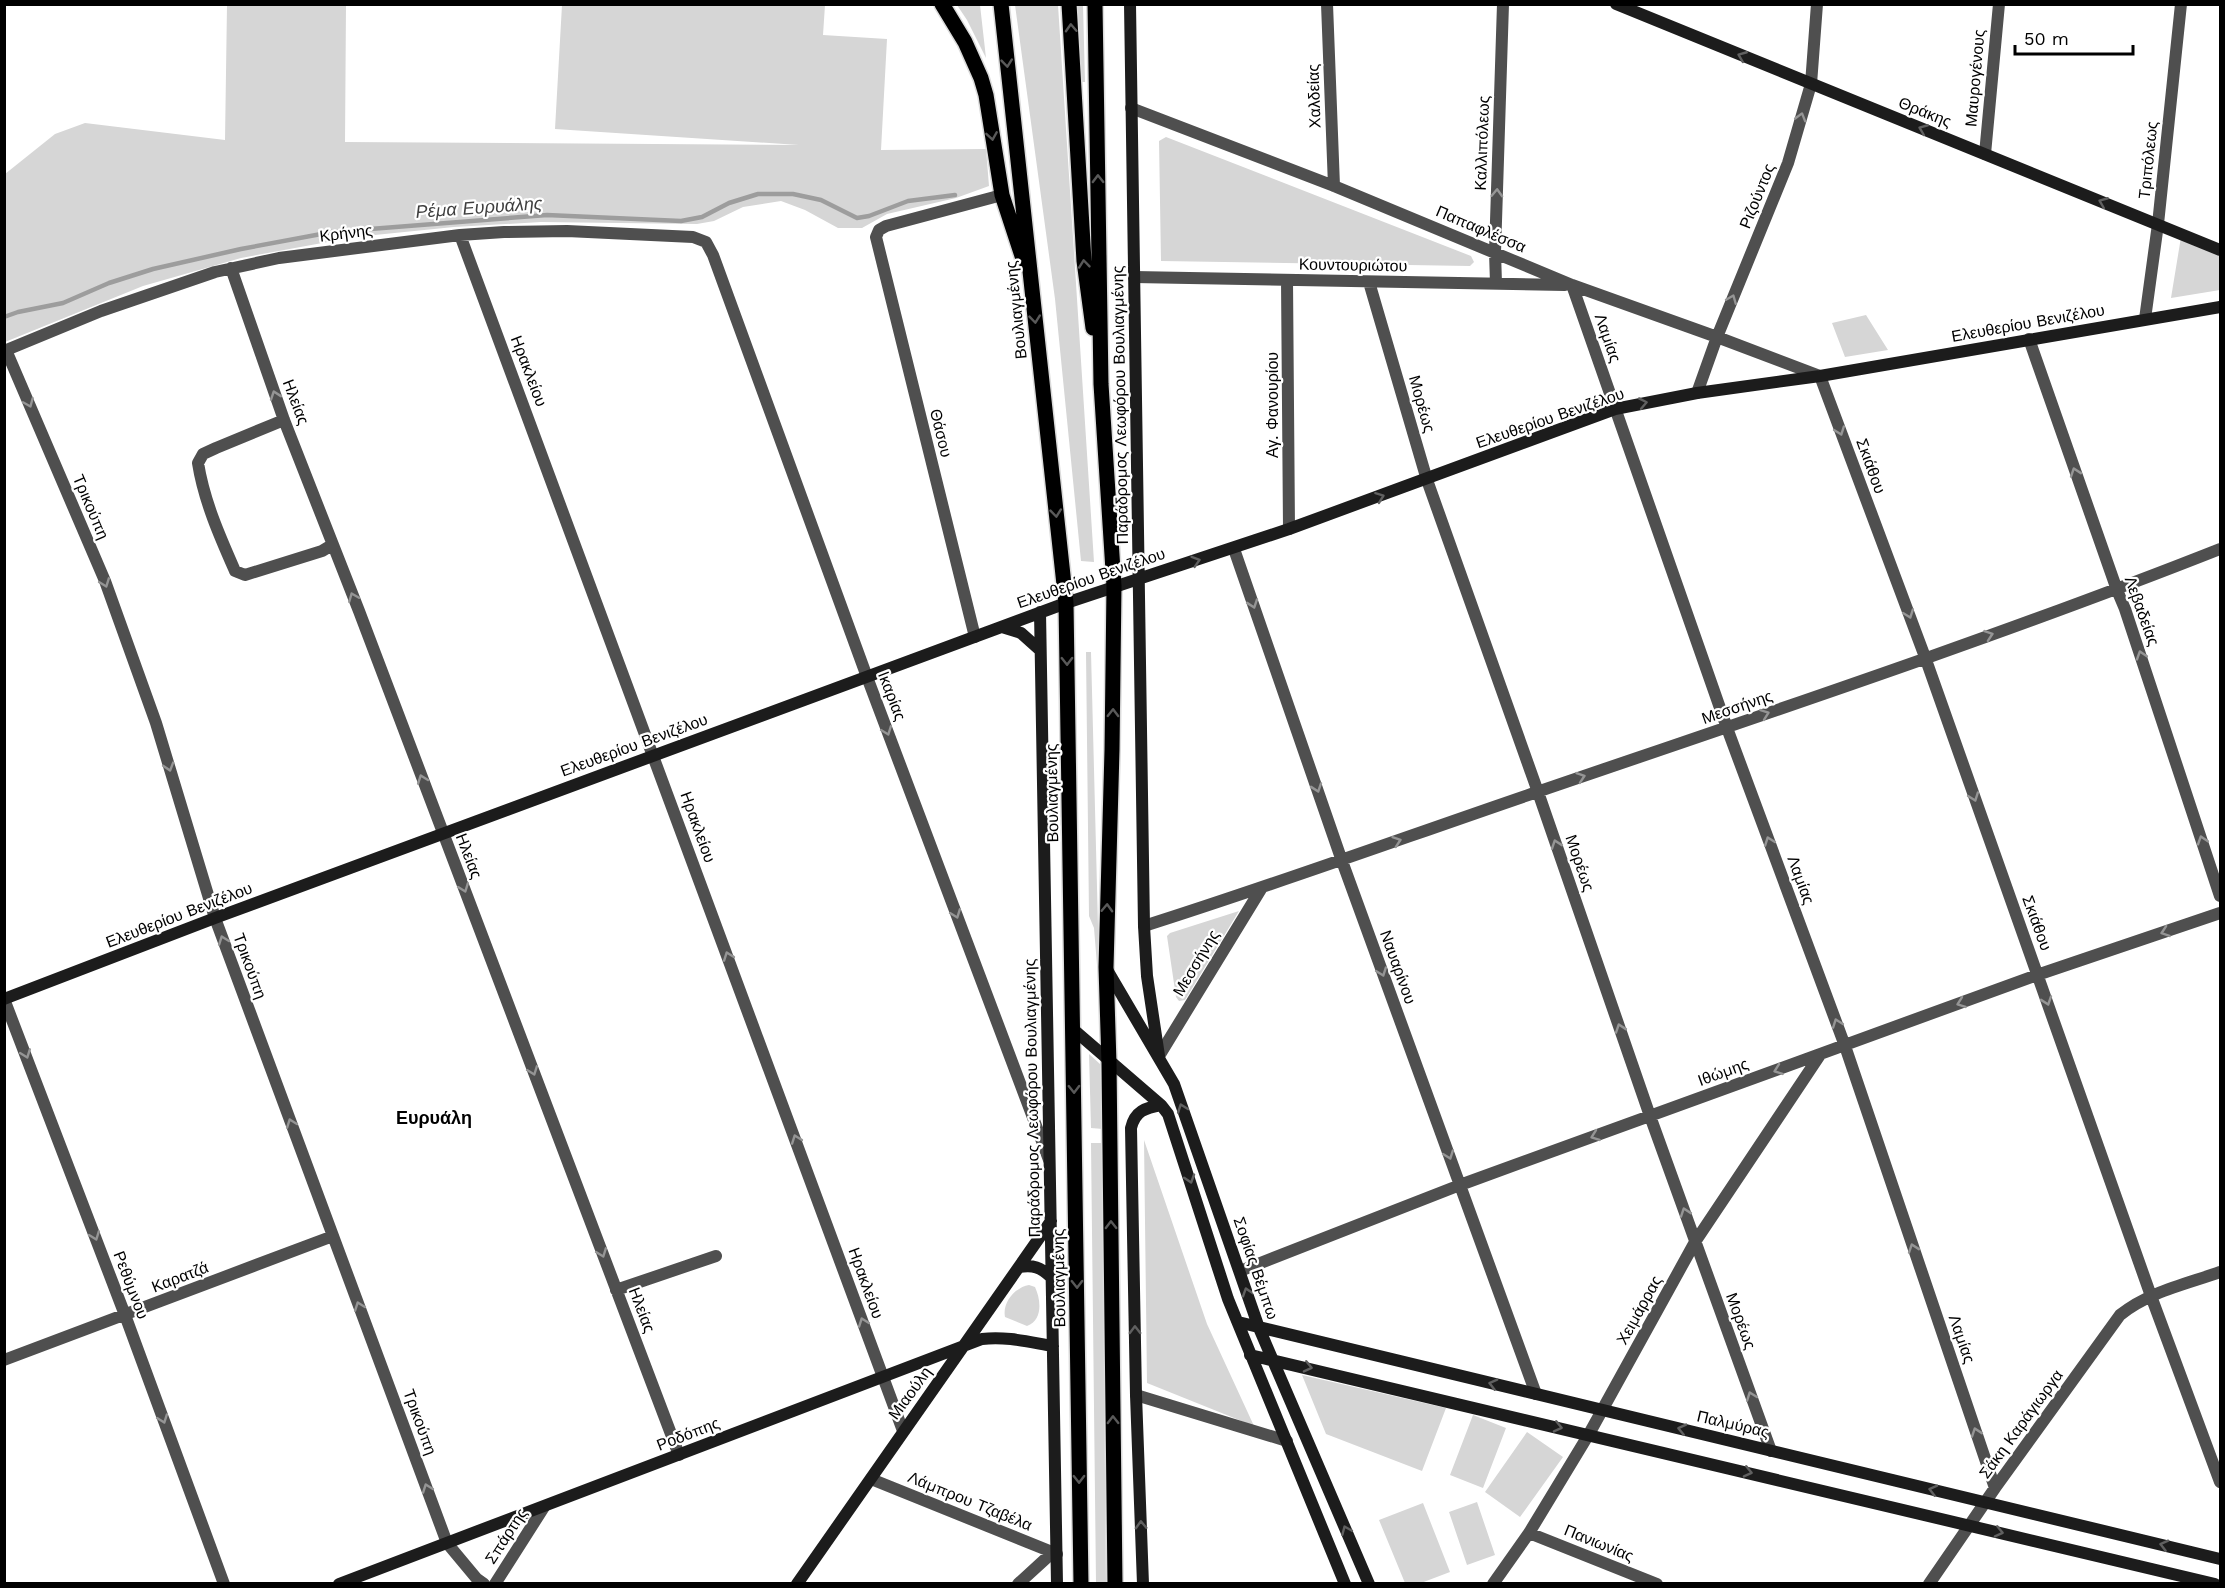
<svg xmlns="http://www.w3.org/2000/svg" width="2225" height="1588" font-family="'Work Sans',sans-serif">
<rect width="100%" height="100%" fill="#fff"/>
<path fill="#d6d6d6" d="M825,5L823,35L887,39L881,150L986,149L989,186L956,198L887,214L862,228H838L805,210L781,201L743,207L714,221L697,224L541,222L454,227L355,237L241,258L143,286L5,342V174L55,134L85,123L225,140L227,5H346L345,142L799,145L555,129L562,5Z
M957,5H980L986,58L967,20Z
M1015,5H1058L1094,562L1081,561L1055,299Z
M1076,5H1083L1085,82H1081Z
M1166,137L1471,256L1474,262L1470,266L1161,261L1159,141Z
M2181,237L2220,254V290L2171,298Z
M1866,315L1888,350L1845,357L1832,323Z
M1086,652H1091L1099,965H1097L1094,928L1089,916Z
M1239,911L1185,1000L1179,1001L1176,997L1167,936L1170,933Z
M1089,1054L1100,1064L1103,1129L1091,1128Z
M1144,1140L1207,1324L1254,1426L1147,1383Z
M1091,1143H1102L1106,1584L1096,1583Z
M1029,1285L1035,1287C1041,1300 1043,1320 1027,1326L1005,1317C1002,1302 1016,1287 1029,1285Z
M1302,1375L1446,1408L1422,1471L1326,1434Z
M1473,1415L1506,1428L1483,1488L1450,1475Z
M1527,1432L1563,1457L1520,1517L1485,1492Z
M1477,1502L1495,1555L1467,1565L1449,1512Z
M1423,1503L1450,1572L1421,1583H1405L1379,1520Z"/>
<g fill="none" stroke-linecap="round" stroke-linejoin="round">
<path stroke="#9d9d9d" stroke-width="4.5" d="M4,317L18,312L63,303L109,283L153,269L241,249L332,232L547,215L681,221L702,217L729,203L758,194H793L821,200L857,218L869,216L908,201L955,195"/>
<g stroke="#dbdbdb" stroke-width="18">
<path id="primary" d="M942,4L965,42L981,78L986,95L1002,195L1023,259
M1001,4L1066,603L1081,1584
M1069,4L1084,261L1093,328
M1095,4L1101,384L1114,586L1112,750L1106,967L1109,1063L1115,1584"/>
</g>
<path stroke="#4f4f4f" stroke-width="12" d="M1327,4L1334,186
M1131,108L1334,186L1572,285L1717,337L1820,376L1925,657L2151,1296L2220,1482
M1985,154L1999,4
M460,235L903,1431
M231,268L284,420L359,611L679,1455
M1134,277L1565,285
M1287,280L1289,529
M1369,282L1427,480L1538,792L1650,1116L1771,1451
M1496,283L1495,252L1503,4
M1572,285L1727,728L1845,1046L1995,1488
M2145,319L2158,224L2181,4
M2029,339L2117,590L2125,609L2220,896
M6,350L105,581L156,723L215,918L447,1543L477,1579L484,1584
M4,351L101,311L215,272L279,258L460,235L504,232L567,231L693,237L706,242L713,255L867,677L1049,1160
M1697,393L1717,337L1788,163L1811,84L1817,4
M284,420L216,448L203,454L198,463C204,501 220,537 235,571L245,575L322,551L332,545
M1234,549L1342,861L1536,1394
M975,637L876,237L879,230L886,226L1002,195
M1144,926C1277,884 1408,836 1540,791C1768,713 1997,637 2220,549
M4,999L125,1315L224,1584
M1159,1056L1261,889
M1240,1271L1460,1185L2037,975L2220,913
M616,1290L716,1256
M4,1360L333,1236
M1136,1395L1287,1441
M871,1479L1057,1554
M1529,1533L1657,1584
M495,1584L544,1507
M1018,1584L1053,1552
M1493,1584L1529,1533L1589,1434L1695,1242L1820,1055
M1929,1584L1995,1488L2120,1315C2148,1292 2186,1284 2220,1272"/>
<path stroke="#1c1c1c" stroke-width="12" d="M1130,4L1144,926L1147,976L1159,1056
M1616,4L2220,250
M1040,612L1057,1584
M1002,627L1021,633L1040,650
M1106,968L1174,1084L1259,1328L1369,1584
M4,999L215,918L1066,603L1289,529L1615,409L1697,393L1820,376L2220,307
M1074,1030L1161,1105L1168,1114L1228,1299L1345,1584
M1019,1267C1034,1265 1040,1267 1051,1277
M1238,1322L2220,1559
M1250,1355L2215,1584
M339,1584L982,1339C1006,1336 1029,1342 1053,1346
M797,1584L1051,1221
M1143,1584L1136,1395L1131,1128C1135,1111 1145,1108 1161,1105"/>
<use href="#primary" stroke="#000" stroke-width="15"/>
</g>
<defs><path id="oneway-chevron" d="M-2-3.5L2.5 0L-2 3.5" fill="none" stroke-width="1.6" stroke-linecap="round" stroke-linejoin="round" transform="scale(1.5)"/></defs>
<g stroke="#595959">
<use href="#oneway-chevron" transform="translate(1071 28) rotate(-93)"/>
<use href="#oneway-chevron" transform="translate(1007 63) rotate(84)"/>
<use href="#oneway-chevron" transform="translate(992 136) rotate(81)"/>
<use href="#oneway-chevron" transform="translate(1098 179) rotate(-91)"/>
<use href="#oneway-chevron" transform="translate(1084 264) rotate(-96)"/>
<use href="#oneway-chevron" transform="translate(1035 319) rotate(84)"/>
<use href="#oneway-chevron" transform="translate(1056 513) rotate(84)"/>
<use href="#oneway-chevron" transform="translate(1067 661) rotate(89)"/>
<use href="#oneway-chevron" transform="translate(1113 713) rotate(-89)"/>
<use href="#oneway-chevron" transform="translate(1107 908) rotate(-88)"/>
<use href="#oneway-chevron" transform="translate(1074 1089) rotate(89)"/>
<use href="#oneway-chevron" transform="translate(1111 1225) rotate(-91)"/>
<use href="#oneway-chevron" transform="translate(1077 1284) rotate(89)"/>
<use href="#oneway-chevron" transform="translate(1113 1420) rotate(-91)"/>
<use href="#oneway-chevron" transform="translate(1079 1479) rotate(89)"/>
</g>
<g stroke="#606060">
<use href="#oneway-chevron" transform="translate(1742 56) rotate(-158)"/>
<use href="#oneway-chevron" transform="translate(1923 129) rotate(-158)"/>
<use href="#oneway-chevron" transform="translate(2103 202) rotate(-158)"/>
<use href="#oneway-chevron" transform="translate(1643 403) rotate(-11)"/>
<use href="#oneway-chevron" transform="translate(1380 497) rotate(-20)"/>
<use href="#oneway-chevron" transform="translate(1196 561) rotate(-17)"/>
<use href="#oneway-chevron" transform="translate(1182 1108) rotate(-110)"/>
<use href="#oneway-chevron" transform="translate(1190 1179) rotate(72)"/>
<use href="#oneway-chevron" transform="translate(1247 1292) rotate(-108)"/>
<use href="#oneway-chevron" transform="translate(1135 1330) rotate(-91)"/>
<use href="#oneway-chevron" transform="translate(1308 1367) rotate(13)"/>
<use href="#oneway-chevron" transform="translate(1493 1384) rotate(-166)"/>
<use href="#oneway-chevron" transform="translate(1558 1427) rotate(13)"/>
<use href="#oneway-chevron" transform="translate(1682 1429) rotate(-167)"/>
<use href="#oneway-chevron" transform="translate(1748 1472) rotate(13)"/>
<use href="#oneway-chevron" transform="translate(1933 1490) rotate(-166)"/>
<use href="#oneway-chevron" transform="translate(1141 1525) rotate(-92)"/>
<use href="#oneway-chevron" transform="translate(1346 1530) rotate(-113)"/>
<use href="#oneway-chevron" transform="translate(1999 1532) rotate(13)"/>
<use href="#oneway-chevron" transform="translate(2164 1545) rotate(-166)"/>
</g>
<g stroke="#959595">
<use href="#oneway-chevron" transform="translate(1801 117) rotate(-74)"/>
<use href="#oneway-chevron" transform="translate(1497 193) rotate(-88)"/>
<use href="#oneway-chevron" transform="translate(1732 299) rotate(-68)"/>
<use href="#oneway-chevron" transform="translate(275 395) rotate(-109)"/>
<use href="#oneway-chevron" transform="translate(29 403) rotate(67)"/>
<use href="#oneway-chevron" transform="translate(1840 431) rotate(70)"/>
<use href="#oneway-chevron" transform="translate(2075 472) rotate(-109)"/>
<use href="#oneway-chevron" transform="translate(105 583) rotate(69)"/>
<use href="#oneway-chevron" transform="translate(353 597) rotate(-112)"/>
<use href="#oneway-chevron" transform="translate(1253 604) rotate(71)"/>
<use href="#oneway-chevron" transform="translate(1909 614) rotate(70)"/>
<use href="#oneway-chevron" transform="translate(1989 635) rotate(-19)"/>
<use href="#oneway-chevron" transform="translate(2141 655) rotate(-108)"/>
<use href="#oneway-chevron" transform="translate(1765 714) rotate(-20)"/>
<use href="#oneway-chevron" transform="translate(887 731) rotate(69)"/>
<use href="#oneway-chevron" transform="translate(169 767) rotate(73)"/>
<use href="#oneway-chevron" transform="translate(1581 777) rotate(-19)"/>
<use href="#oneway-chevron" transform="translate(422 779) rotate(-110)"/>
<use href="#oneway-chevron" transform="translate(1317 788) rotate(71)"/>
<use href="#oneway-chevron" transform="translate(1974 797) rotate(70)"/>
<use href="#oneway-chevron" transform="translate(2202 840) rotate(-108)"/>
<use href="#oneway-chevron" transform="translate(1397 841) rotate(-19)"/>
<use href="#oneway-chevron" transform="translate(1769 841) rotate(-110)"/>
<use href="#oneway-chevron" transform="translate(1556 844) rotate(-109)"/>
<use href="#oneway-chevron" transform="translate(464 888) rotate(69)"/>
<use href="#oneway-chevron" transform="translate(956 914) rotate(69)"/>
<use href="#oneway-chevron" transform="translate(2165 932) rotate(161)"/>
<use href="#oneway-chevron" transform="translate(223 940) rotate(-110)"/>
<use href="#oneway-chevron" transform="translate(728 956) rotate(-110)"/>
<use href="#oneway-chevron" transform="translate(1382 972) rotate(70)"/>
<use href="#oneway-chevron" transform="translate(2047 1001) rotate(71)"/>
<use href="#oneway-chevron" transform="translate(1961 1003) rotate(160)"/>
<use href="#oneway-chevron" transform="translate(1837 1023) rotate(-110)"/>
<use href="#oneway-chevron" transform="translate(1620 1028) rotate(-109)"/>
<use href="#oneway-chevron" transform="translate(26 1054) rotate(69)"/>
<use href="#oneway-chevron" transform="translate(1778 1070) rotate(160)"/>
<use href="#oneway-chevron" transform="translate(533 1071) rotate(69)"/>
<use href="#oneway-chevron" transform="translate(291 1123) rotate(-110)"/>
<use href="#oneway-chevron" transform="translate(1595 1136) rotate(160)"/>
<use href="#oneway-chevron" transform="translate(796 1139) rotate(-110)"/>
<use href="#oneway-chevron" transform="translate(1449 1155) rotate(70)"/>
<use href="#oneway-chevron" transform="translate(1685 1212) rotate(-109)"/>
<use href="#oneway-chevron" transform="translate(95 1236) rotate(69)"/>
<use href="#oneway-chevron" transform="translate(1913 1248) rotate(-109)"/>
<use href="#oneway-chevron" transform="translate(602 1253) rotate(69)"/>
<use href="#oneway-chevron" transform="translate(359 1306) rotate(-110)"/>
<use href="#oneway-chevron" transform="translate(863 1322) rotate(-110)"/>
<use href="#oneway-chevron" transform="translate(1751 1396) rotate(-110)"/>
<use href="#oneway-chevron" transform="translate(163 1419) rotate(70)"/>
<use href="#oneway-chevron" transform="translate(1976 1432) rotate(-109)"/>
<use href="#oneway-chevron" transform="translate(427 1488) rotate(-110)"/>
</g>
<g text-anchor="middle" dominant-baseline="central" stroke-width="4.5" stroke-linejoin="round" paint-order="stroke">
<g font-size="16" fill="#000" stroke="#fff">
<text transform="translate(1975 78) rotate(-85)">Μαυρογένους</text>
<text transform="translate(1314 96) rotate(-92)">Χαλδείας</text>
<text transform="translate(1925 112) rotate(22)">Θράκης</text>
<text transform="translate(1482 143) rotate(-88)">Καλλιπόλεως</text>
<text transform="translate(2148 160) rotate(-84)">Τριπόλεως</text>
<text transform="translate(1757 196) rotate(-68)">Ριζούντος</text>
<text transform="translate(1481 229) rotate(23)">Παπαφλέσσα</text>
<text transform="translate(346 233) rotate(-7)">Κρήνης</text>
<text transform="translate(1353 265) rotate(1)">Κουντουριώτου</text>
<text transform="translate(1016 310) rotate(-96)">Βουλιαγμένης</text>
<text transform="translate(2028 323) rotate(-10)">Ελευθερίου Βενιζέλου</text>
<text transform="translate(1608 338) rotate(71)">Λαμίας</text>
<text transform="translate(529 371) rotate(69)">Ηρακλείου</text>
<text transform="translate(296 402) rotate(69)">Ηλείας</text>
<text transform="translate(1422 404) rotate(74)">Μορέως</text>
<text transform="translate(1120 405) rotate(-91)">Παράδρομος Λεωφόρου Βουλιαγμένης</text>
<text transform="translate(1272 405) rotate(-90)">Αγ. Φανουρίου</text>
<text transform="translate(1550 418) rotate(-19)">Ελευθερίου Βενιζέλου</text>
<text transform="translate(941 433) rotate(76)">Θάσου</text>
<text transform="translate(1871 466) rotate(70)">Σκιάθου</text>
<text transform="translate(91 507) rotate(67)">Τρικούπη</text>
<text transform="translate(1091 578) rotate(-19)">Ελευθερίου Βενιζέλου</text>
<text transform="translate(2142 611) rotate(70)">Λεβαδείας</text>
<text transform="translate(892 696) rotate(69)">Ικαρίας</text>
<text transform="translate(1737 707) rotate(-19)">Μεσσήνης</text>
<text transform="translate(634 745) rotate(-20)">Ελευθερίου Βενιζέλου</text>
<text transform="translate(1052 793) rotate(-91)">Βουλιαγμένης</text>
<text transform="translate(698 827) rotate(70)">Ηρακλείου</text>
<text transform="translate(469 856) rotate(69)">Ηλείας</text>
<text transform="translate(1580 863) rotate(71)">Μορέως</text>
<text transform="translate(1801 880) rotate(70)">Λαμίας</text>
<text transform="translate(179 915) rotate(-21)">Ελευθερίου Βενιζέλου</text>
<text transform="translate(2037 923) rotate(70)">Σκιάθου</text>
<text transform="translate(1196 963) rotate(-59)">Μεσσήνης</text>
<text transform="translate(250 966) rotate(70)">Τρικούπη</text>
<text transform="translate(1398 967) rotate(70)">Ναυαρίνου</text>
<text transform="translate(1723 1072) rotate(-20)">Ιθώμης</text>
<text transform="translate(1032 1098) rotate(-91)">Παράδρομος Λεωφόρου Βουλιαγμένης</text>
<text transform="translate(1256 1268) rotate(71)">Σοφίας Βέμπω</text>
<text transform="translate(180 1277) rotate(-21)">Καρατζά</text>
<text transform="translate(1059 1278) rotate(-91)">Βουλιαγμένης</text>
<text transform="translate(866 1283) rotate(70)">Ηρακλείου</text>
<text transform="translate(131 1285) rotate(69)">Ρεθύμνου</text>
<text transform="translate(642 1310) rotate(69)">Ηλείας</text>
<text transform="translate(1639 1310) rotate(-61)">Χειμάρρας</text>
<text transform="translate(1741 1321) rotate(70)">Μορέως</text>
<text transform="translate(1962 1339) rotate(71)">Λαμίας</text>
<text transform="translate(910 1393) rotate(-54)">Μιαούλη</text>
<text transform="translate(420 1422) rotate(70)">Τρικούπη</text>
<text transform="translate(1733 1424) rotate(13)">Παλμύρας</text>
<text transform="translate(2021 1424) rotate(-54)">Σάκη Καράγιωργα</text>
<text transform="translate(688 1434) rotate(-21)">Ροδόπης</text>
<text transform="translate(970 1501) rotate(22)">Λάμπρου Τζαβέλα</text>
<text transform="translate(506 1536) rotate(-57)">Σπάρτης</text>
<text transform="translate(1599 1543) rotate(22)">Πανιωνίας</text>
</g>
<g font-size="18" font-style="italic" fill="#3e3e3e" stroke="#fff">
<text transform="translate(479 207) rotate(-4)">Ρέμα Ευρυάλης</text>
</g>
<g font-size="18" font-weight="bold" fill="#000" stroke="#fff">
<text x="434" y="1117">Ευρυάλη</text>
</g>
</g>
<rect width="2225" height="1588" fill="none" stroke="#000000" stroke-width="12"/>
<path d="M2015 45v9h118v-9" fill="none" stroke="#000000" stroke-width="3"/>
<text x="2024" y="45" font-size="18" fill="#000000" stroke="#ffffff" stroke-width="4.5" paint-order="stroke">50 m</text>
</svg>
